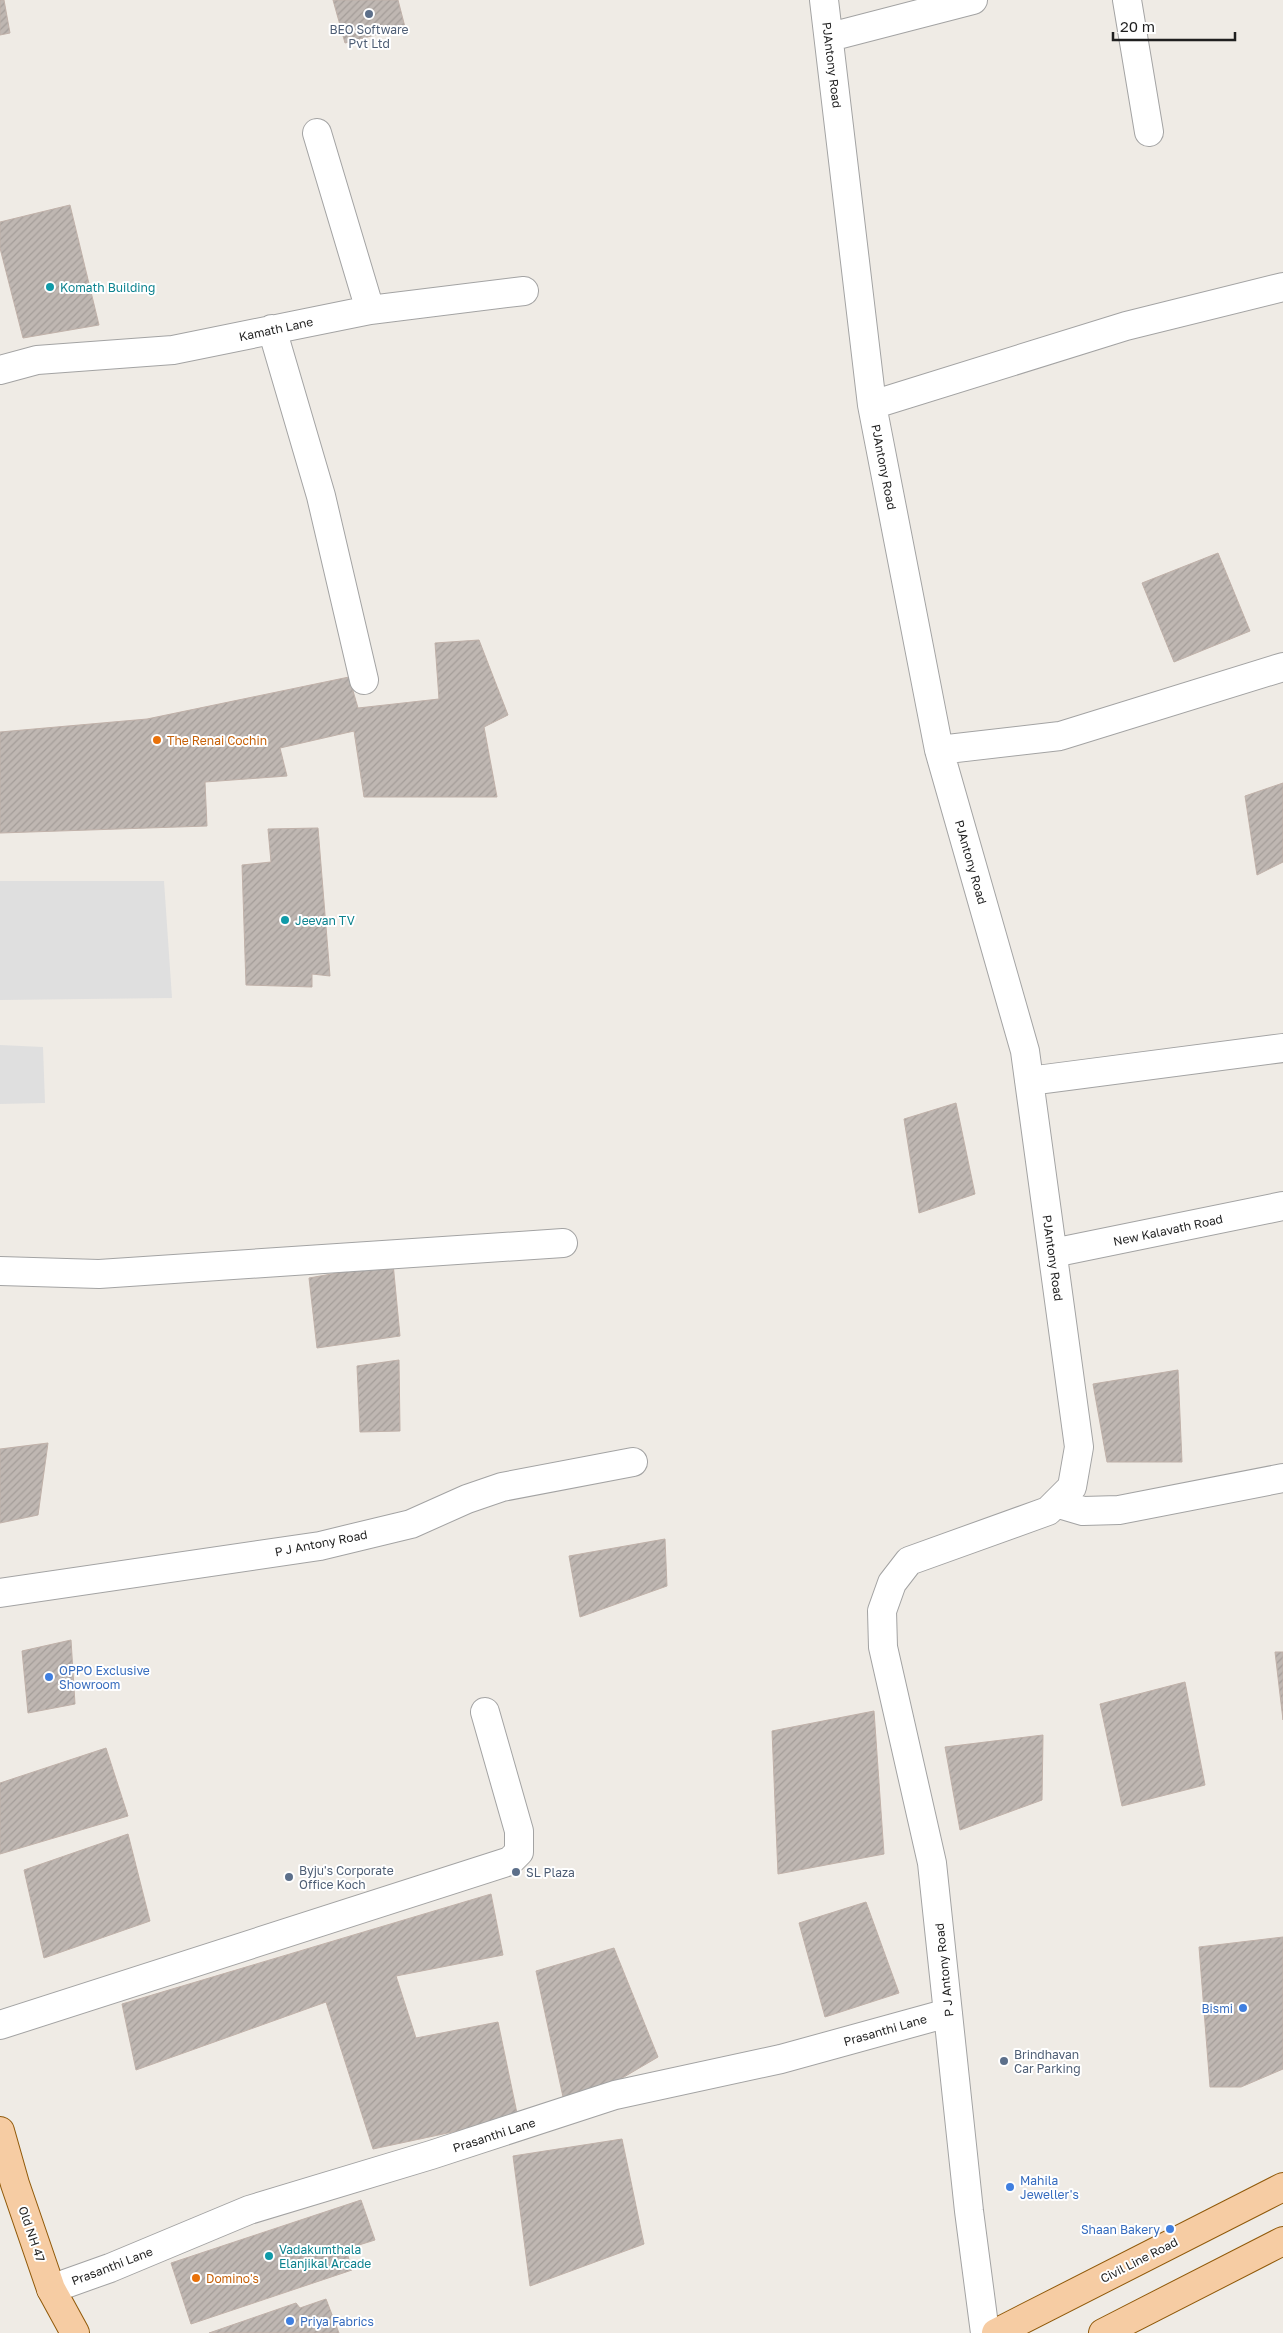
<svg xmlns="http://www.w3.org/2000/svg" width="1283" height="2333" font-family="'Golos Text',sans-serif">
<defs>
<pattern id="building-hatch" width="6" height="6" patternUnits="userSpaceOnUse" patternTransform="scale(1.25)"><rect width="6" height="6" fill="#bfb7b2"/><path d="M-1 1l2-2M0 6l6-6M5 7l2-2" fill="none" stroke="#a49d99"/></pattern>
</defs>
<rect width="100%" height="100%" fill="#efebe5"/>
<path fill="#dfdfdf" d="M0,881H164L172,998L0,1000Z
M0,1045L43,1047L45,1103L0,1104Z"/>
<path fill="url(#building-hatch)" stroke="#c0b1a9" d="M0,0H4L10,33L0,35Z
M333,0H398L405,27L345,43Z
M70,205L99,325L23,338L0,248V222Z
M1218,553L1250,631L1174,662L1142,583Z
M479,640L508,715L484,727L497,797H364L354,731L280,748L287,776L205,782L207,826L0,833V732L147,719L349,677L358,708L439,699L435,643Z
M1283,783V862L1257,875L1245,796Z
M318,828L330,976L312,974V987L246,985L242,865L271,862L268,829Z
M956,1103L975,1194L919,1213L904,1119Z
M393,1263L400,1336L317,1348L309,1278Z
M399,1360L400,1431L360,1432L357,1366Z
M1178,1370L1182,1462H1107L1093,1384Z
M48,1443L38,1515L0,1523V1449Z
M665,1539L667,1586L580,1617L569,1556Z
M71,1640L75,1704L28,1713L22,1651Z
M1275,1652H1283V1720Z
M1185,1682L1205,1785L1122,1806L1100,1704Z
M874,1711L884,1854L778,1874L772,1731Z
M1043,1735L1042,1800L960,1830L945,1747Z
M106,1748L128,1816L0,1854V1783Z
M128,1834L150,1921L44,1958L24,1870Z
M491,1894L503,1955L396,1976L416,2038L498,2022L518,2118L373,2149L326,2002L136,2070L122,2004Z
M866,1902L899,1993L825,2017L799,1923Z
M1283,1937V2069L1241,2087H1210L1199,1947Z
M614,1948L658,2057L566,2111L536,1971Z
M622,2139L644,2244L530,2286L513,2156Z
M361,2200L375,2240L346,2249L352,2270L191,2324L171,2263Z
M326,2299L339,2333H209L296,2303L300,2308Z"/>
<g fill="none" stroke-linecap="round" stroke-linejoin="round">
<g stroke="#a3a3a3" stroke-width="30">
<path id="minor" d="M824,0L872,405L939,750L1025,1051L1079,1447L1072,1487L1048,1511L909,1561L892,1583L882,1611L883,1647L932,1863L969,2211L985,2333
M1127,0L1149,132
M830,37L973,0
M370,310L524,291
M272,329L321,496L364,680
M0,370L37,360L173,350L370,310L317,133
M872,405L1126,326L1283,287
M939,750L1060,736L1283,667
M1029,1081L1283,1048
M1053,1253L1283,1206
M0,1271L99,1274L563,1243
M1056,1503L1083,1511L1119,1510L1283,1478
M0,1593L320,1546L411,1524L467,1499L502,1487L633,1462
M0,2025L510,1861L519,1852V1831L485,1712
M51,2289L110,2268L249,2210L431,2155L615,2095L781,2059L948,2013"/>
</g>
<g stroke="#905909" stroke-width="30">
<path id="major" d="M0,2131L15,2184L51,2289L75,2333
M996,2333L1283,2187
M1103,2333L1283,2241"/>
</g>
<use href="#minor" stroke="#fff" stroke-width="28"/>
<use href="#major" stroke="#f6cca3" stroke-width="28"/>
</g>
<g fill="#5c6f8a" stroke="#fff" stroke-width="2">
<circle cx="369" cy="14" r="5"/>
<circle cx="516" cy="1872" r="5"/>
<circle cx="289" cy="1877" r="5"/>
<circle cx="1004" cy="2061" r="5"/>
</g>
<g fill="#0f9aa8" stroke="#fff" stroke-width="2">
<circle cx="50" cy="287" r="5"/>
<circle cx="285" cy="920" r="5"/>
<circle cx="269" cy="2256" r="5"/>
</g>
<g fill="#e8710a" stroke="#fff" stroke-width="2">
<circle cx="157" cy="740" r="5"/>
<circle cx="196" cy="2278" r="5"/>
</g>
<g fill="#3f7fe0" stroke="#fff" stroke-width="2">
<circle cx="49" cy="1677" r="5"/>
<circle cx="1243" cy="2008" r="5"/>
<circle cx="1010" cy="2187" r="5"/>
<circle cx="1170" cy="2229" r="5"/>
<circle cx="290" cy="2321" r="5"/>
</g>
<g text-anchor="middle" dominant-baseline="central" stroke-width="4" stroke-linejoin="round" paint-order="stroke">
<g font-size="12" fill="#4e5e75" stroke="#fff" text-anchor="start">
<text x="369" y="29" text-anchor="middle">BEO Software<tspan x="369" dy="14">Pvt Ltd</tspan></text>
<text x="299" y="1870">Byju's Corporate<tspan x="299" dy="14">Office Koch</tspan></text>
<text x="526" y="1872">SL Plaza</text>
<text x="1014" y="2054">Brindhavan<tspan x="1014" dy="14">Car Parking</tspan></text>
</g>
<g font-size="12" fill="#1f1f1f" stroke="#fff">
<text transform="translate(832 65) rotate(83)">PJAntony Road</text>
<text transform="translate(276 329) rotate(-12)">Kamath Lane</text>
<text transform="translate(884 467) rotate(79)">PJAntony Road</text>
<text transform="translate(971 862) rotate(74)">PJAntony Road</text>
<text transform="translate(1168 1230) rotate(-12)">New Kalavath Road</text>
<text transform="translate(1053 1258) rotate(82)">PJAntony Road</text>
<text transform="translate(321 1543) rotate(-11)">P J Antony Road</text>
<text transform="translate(944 1970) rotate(-96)">P J Antony Road</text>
<text transform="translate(885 2030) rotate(-16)">Prasanthi Lane</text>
<text transform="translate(494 2135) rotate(-18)">Prasanthi Lane</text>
<text transform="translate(32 2234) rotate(71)">Old NH 47</text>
<text transform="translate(1139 2260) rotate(-27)">Civil Line Road</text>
<text transform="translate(112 2266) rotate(-21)">Prasanthi Lane</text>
</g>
<g font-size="12" fill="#0d838f" stroke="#fff" text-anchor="start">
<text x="60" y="287">Komath Building</text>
<text x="295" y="920">Jeevan TV</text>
<text x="279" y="2249">Vadakumthala<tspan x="279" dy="14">Elanjikal Arcade</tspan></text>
</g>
<g font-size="12" fill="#c56008" stroke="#fff" text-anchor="start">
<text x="167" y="740">The Renai Cochin</text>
<text x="206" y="2278">Domino's</text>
</g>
<g font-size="12" fill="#366cbe" stroke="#fff" text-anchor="start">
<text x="59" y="1670">OPPO Exclusive<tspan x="59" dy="14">Showroom</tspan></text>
<text x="1233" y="2008" text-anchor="end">Bismi</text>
<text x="1020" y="2180">Mahila<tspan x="1020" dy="14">Jeweller's</tspan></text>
<text x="1160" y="2229" text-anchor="end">Shaan Bakery</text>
<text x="300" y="2321">Priya Fabrics</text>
</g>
</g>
<path d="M1113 32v8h122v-8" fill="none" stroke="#1f1f1f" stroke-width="2.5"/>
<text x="1120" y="32" font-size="15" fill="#1f1f1f" stroke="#ffffff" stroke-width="4" paint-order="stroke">20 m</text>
</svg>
